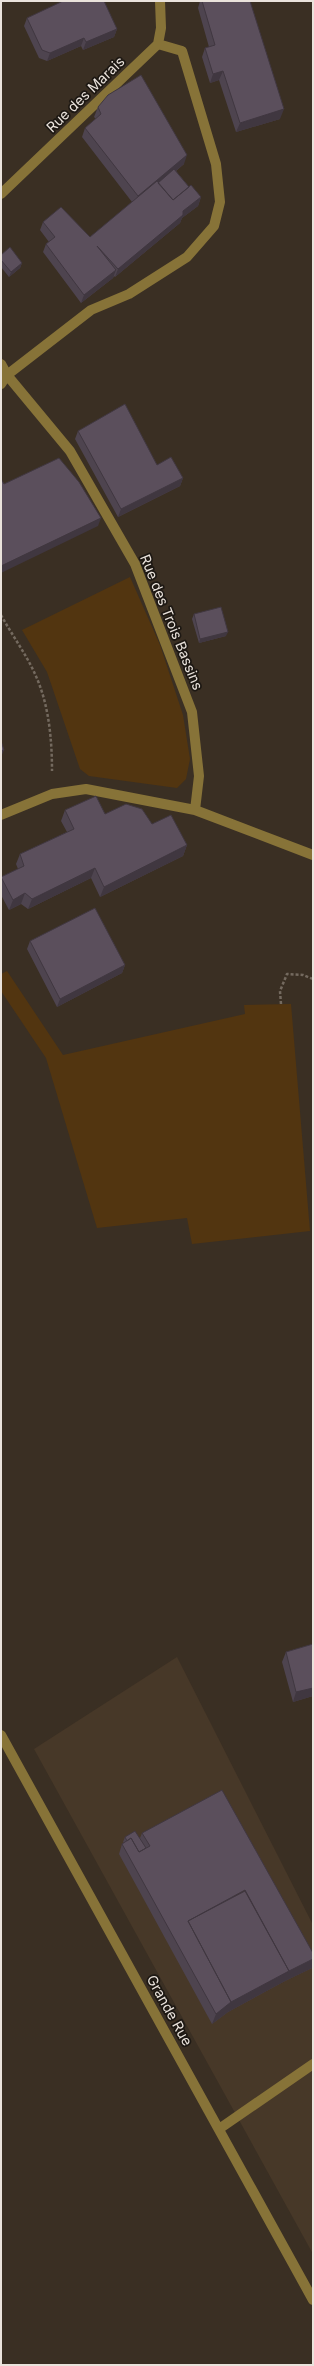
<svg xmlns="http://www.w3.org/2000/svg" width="314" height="2366" font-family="Inter,sans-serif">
<rect width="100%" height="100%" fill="#3a2f23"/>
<path fill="#473828" d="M177,1657L313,1925V2254L34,1749Z"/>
<path fill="#523510" d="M130,577L160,645L183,715L190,759L186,779L177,788L89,776L80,769L47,672L22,630Z
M7,971L63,1055L245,1014L244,1005L291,1004L310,1231L192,1244L187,1218L97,1228L46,1058L1,991V974Z"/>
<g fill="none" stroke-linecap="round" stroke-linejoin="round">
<path stroke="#746a5f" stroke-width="2.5" stroke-dasharray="3 2" stroke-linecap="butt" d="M1,615C12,635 26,654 35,674C49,704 52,740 52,771
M281,1004L280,991L287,974L303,975L313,979"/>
<path stroke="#877338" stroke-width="10" d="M1,194L158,44L161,28L160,1
M1,364L7,375L70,451L135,564L192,712L199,776L195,810
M1,384L7,375L91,310L129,294L187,257L214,226L220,202L216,164L182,51L158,44
M1,815L52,794L86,789L195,810L313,855
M1,1735L313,2300
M219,2129L313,2064"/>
</g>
<path fill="#4e444f" d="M200,1H250L280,119L236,132L219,80L210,83L202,57L205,48L209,47L198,8Z
M27,18L117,29L114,37L83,50L81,46L47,61L39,58L24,26Z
M98,107L184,164L176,171L189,187L201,197L198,206L182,218L180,223L115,277L114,276L113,278L81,303L43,252L46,244L49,242L40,230L43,222L90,237L132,202L82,137L85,128L96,119L94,117Z
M1,255L22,263L20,268L9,277L1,267Z
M78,431L157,465L183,478L180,486L118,517L75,439Z
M194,614L226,636L199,643L192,619Z
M65,810L105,814L152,824L187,845L183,856L100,897L91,878L28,909L21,904L9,910L1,895V877L18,869L16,864L20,854L67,832L61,821Z
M30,941L125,965L122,973L57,1007L27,949Z
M313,1644V1696L293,1702L282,1662L286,1652Z
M142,1833L313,1953V1966L312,1968L285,1981L228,2012L212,2024L119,1854L122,1844L124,1843L123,1842L125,1837L140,1838Z"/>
<path fill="#403740" d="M117,29L114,37L83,50L86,42Z
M84,38L81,46L47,61L50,53Z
M223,71L219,80L210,83L213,74Z
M284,109L280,119L236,132L240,123Z
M187,155L184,164L135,205L138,196Z
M201,197L198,206L182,218L180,223L115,277L118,269L183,211Z
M22,263L20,268L9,277L11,272Z
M116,270L113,278L81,303L84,295Z
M183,478L180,486L118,517L121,509Z
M101,518L98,526L1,573V566Z
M228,632L226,636L199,643L200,639Z
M4,750L1,757V751Z
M187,845L183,856L100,897L104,887Z
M95,868L91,878L28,909L32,899Z
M25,893L21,904L9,910L13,900Z
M125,965L122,973L57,1007L60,999Z
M313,1688V1696L293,1702L296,1692Z
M313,1959V1966L312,1968L285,1981L289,1971Z
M289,1971L285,1981L228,2012L212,2024L216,2014L231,2002Z"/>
<path fill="#5b4f5c" stroke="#403740" d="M63,1H104L117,29L86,42L84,38L50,53L42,50L27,18Z
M202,1H250L284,109L240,123L223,71L213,74L205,48L215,45Z
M141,75L187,155L138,196L85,128L101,114L98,107L108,95Z
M174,169L189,187L173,200L158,183Z
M157,181L173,200L191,185L201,197L183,211V215L118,269L97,246L116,270L84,295L46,244L55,237L43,222L61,207L90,237Z
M10,247L22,263L11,272L1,260V255Z
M125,404L157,465L171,457L183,478L121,509L78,431Z
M59,458L79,482L101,518L1,566V479L4,484Z
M221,607L228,632L200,639L194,614Z
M1,741L4,750L1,751Z
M96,796L105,814L126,804L142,809L152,824L171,815L187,845L104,887L95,868L32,899L25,893L13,900L1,877L24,866L20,854L74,829L65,810Z
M95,908L125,965L60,999L30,941Z
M313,1644V1688L296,1692L286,1652Z
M222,1790L313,1953V1959L289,1971L245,1890L188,1921L231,2002L216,2014L122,1844L131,1838L139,1852L150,1846L142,1833Z
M135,1831L146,1848L139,1852L131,1838L127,1841L125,1837Z
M245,1891L289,1971L231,2002L188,1921Z"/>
<g text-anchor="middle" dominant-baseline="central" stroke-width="3.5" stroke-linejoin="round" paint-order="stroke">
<g font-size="14" fill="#eae3dc" stroke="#1d1813">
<text transform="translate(85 94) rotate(-44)">Rue des Marais</text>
<text transform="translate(172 622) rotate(68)">Rue des Trois Bassins</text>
<text transform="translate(170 2010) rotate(61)">Grande Rue</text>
</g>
</g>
<rect width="314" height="2366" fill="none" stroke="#eae3dc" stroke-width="4"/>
</svg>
